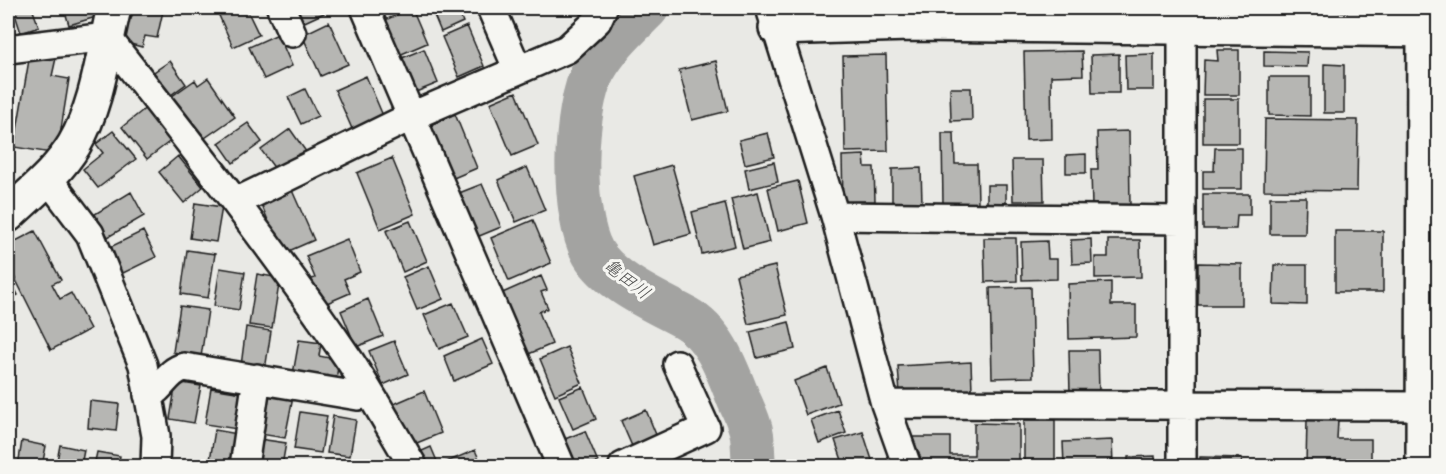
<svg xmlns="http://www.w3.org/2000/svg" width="1446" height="474" font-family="Kalam,'Klee One',sans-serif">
<rect width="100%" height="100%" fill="#e9e9e5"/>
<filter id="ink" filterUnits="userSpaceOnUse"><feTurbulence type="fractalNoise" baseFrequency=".0167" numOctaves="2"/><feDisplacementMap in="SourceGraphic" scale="12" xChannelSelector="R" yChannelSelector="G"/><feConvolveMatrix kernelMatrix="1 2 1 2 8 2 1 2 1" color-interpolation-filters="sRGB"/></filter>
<g filter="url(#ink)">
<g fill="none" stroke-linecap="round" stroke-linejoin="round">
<path stroke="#a3a3a1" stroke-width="44" d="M647,8C628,27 608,45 594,70C573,109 571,214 593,253C611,283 657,302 686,318C716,335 727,370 739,400C744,411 750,423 752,435C753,445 753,456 754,466"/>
</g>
<path fill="#b6b6b3" stroke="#1c1c1c" stroke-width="1.5" d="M13,8H32L39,27L21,33Z
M64,8H93L96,17L69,25Z
M134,8H178L176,14L163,11L157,38L145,36L142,47L123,42L128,18L131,19Z
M224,8H246L259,35L233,47L217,11Z
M287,8H322L324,13L296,26Z
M412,8L427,43L397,56L383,21Z
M431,8H457L463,22L441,32Z
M329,22L348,64L321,76L302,35Z
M467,26L484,66L459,77L442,37Z
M278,34L292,66L264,79L249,47Z
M424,49L438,83L411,94L397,60Z
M1217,50H1239V95H1203L1204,60L1218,61Z
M1082,51L1083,75L1051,76L1052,139L1026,140L1024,52Z
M1264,51L1308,52L1307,67L1264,66Z
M30,54L56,58L52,76L69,79L57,154L14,147Z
M1119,54V93H1092L1091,55Z
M1154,54V90H1126L1125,55Z
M886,55L888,151L845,152L843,56Z
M170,61L186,84L168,97L151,74Z
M716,61L728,111L692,120L679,70Z
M1324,64L1344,65V113H1324Z
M366,76L384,118L353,131L335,90Z
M1269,77H1310V116L1269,115Z
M208,78L235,117L199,142L168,99L195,80L198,85Z
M950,88H971L972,120L951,121Z
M305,89L318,116L301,124L288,97Z
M516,92L538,145L512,156L490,103Z
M1203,99H1239V143H1203Z
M147,107L173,139L147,159L122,127Z
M455,114L477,168L449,180L426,127Z
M1265,119L1358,120L1357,191L1264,190Z
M248,123L262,142L233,163L219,143Z
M290,129L307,153L278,173L261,150Z
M113,131L136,159L98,188L83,169L103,153L96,144Z
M1129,131L1130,206L1092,207L1091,170H1098L1097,132Z
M768,133L774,157L745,164L739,140Z
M942,133H954L955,164H977L978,203L943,204Z
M1215,148H1242V189H1203V171H1214Z
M1086,154V173H1066V155Z
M864,155L865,167H874L875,201L843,202L842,156Z
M178,156L203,187L184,203L159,172Z
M392,158L415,214L380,229L357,173Z
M1012,160H1043L1044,201H1013Z
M774,162L778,182L749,189L745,169Z
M672,165L691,234L653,245L634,176Z
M527,167L545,210L516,222L498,180Z
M921,168L922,203H892V169Z
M798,181L808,223L778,231L768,188Z
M482,184L501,227L472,239L454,195Z
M987,185H1006V205L987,206Z
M291,188L314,240L282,254L260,201Z
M131,192L144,216L108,237L95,214Z
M758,192L770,242L743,249L731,199Z
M1203,194H1250V215H1237L1236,229H1203Z
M1270,197H1306L1305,234H1270Z
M195,203L222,207L216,242L190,238Z
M725,203L735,246L702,254L692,212Z
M1436,203H1438V268H1436Z
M533,220L551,263L509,281L491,238Z
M410,221L427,261L403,272L386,231Z
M35,231L61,280L52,284L60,299L71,293L90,329L51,350L8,264V245Z
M143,231L156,257L117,276L104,250Z
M1335,231H1383V292H1335Z
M984,238H1016L1017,281L985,282Z
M347,239L360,272L344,279L350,293L320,306L309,280L315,278L306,256Z
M1091,239L1092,263L1072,264L1071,240Z
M1108,240H1140L1141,277L1095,278V257H1108Z
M1047,241L1048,259H1057V279L1022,280L1021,242Z
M187,250L215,254L208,298L181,294Z
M1198,263L1242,264V305H1198Z
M1274,265H1307V305L1273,304Z
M429,266L443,299L417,310L403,277Z
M775,266L787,315L748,324L736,275Z
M220,268L245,272L239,310L214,306Z
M257,274L280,278L272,328L249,325Z
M8,276L18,295L8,300Z
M541,276L547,290L541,292L548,308L539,312L552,344L524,356L498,295Z
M1111,282V305H1136V337L1069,339L1068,284Z
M1031,287L1033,377L992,378L990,288Z
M368,299L383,336L356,347L341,311Z
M453,303L468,337L439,349L424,315Z
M180,306L208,310L201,357L173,352Z
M789,322L795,349L757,358L750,332Z
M246,327L271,331L265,370L241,366Z
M482,339L493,364L454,381L444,356Z
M299,340L321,343L319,356L339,360L336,380L293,374Z
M394,341L408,374L383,385L369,351Z
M567,347L582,383L555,395L540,359Z
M1436,349H1438V381H1436Z
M1069,350H1098L1099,393L1070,394Z
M971,362L972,391L900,394L898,366Z
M827,368L839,403L806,415L794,381Z
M176,382L201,386L194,423L170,419Z
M583,387L596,419L573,429L559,397Z
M211,388L242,393L237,429L205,424Z
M424,391L441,433L412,445L394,404Z
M267,393L293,397L285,438L260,434Z
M90,401L119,404L116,431L88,428Z
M646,410L659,442L635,453L621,421Z
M838,410L846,433L819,443L811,420Z
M300,412L327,416L321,453L294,449Z
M333,416L356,420L350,456L327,453Z
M1307,419L1338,420L1337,439H1371V466H1306Z
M1024,420H1055V466H1024Z
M974,423L1019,424V466H924L912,437H950V455H974Z
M215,430L238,434L233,466H209Z
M585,431L598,462L587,466H571L560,441Z
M863,432L873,463L863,466H844L835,440Z
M8,439L12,440L8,465Z
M259,439L286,443L282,466H254Z
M1112,440L1113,466H1064L1063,442Z
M22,441L46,446L42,466H18Z
M60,445L84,450L81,466H56Z
M431,447L439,466H421L415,454Z
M475,450L482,466H446L444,463Z
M97,452L120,456L118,466H94Z
M1155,456V466H1128V457Z
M1200,457L1242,458L1241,466H1200Z"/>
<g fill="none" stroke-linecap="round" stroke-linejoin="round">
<g stroke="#1c1c1c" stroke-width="32">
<path id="street" d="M281,8L292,33
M365,8L561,466
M491,8L518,70
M770,8L835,216L885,404L907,466
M8,49L107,37C190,143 274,249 350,361C372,395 392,431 413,466
M47,177L90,234L143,365L156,436L155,466
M236,202L412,116L567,49L597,21L603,8
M835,216L1182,220
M148,395C163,389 166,372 184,367L358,396L369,394
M885,404L1419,406
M244,466L257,378
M623,466L706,428L677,364
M1182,466V8
M1420,466L1421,8"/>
</g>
<g stroke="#1c1c1c" stroke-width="38">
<path id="secondary" d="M776,28L910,24L1438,30
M8,215C30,194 58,172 74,145C98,104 103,53 114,8"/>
</g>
<use href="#street" stroke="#f6f6f2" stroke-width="27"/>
<use href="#secondary" stroke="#f6f6f2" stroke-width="33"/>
</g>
</g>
<g text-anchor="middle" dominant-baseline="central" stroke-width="6" stroke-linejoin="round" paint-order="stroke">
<g font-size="18" font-style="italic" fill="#525251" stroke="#f6f6f2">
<text transform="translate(626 280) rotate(38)">亀田川</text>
</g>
</g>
<rect width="1446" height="474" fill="none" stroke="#f6f6f2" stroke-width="30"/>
<rect x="15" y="15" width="1416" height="444" fill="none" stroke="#1c1c1c" stroke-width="2" filter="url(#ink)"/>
</svg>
